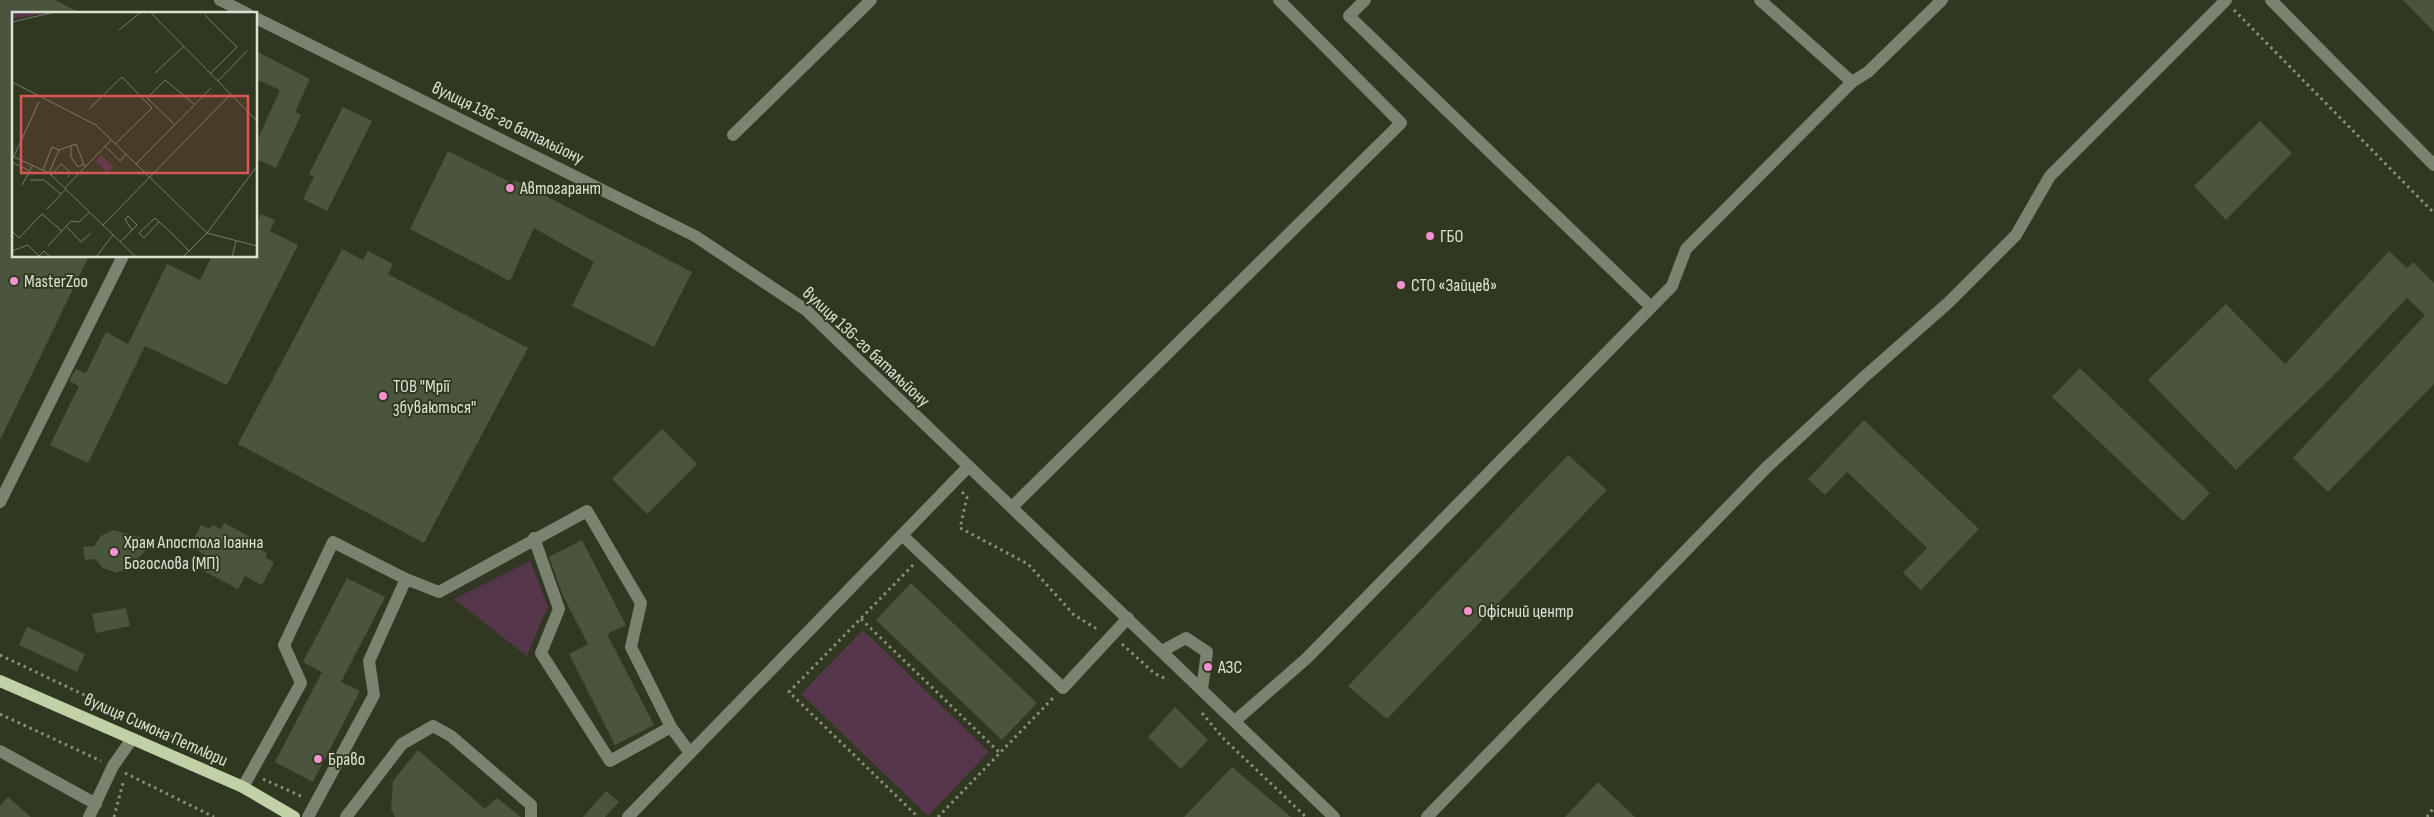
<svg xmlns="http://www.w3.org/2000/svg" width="2434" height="817" font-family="'Sofia Sans Condensed',sans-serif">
<rect width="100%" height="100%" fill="#303821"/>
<path fill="#56364a" d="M530,561L548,606L527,656L454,599Z
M863,630L989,752L928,816L801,694Z"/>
<path fill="#4b543c" d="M0,0H55L83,14H14V256H89L0,440Z
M2403,0H2434V32Z
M256,51L310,79L295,112L301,115L276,168L256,159V143L280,90L256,79Z
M343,107L372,121L327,211L303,199L314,177L309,174Z
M2260,121L2292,153L2226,220L2194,186Z
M448,151L512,183L515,180L692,272L654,347L572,306L594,262L534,228L510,281L410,229Z
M261,214L275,220L270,231L298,245L227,385L145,346L88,463L50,445L79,386L69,381L76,369L86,373L106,332L128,344L167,264L200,280L212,256H256V224Z
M342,249L363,260L368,251L393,264L388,274L528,348L424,543L238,444Z
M2389,251L2407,268L2413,262L2434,283V384L2328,492L2293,458L2425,315L2407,298L2333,376L2236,470L2148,380L2226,304L2285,364Z
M2080,368L2210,493L2183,521L2052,397Z
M1864,420L1979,529L1921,590L1903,573L1927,548L1847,472L1825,495L1808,479Z
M662,429L697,464L647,514L612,479Z
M1568,455L1607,490L1387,719L1348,686Z
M224,523L260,542L257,548L267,553L265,557L274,562L262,585L245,576L238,589L198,568L205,555L190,546L201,525L210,529L212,525L221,529Z
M113,530L140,537L146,545L145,551L130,567L117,573L103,568L95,559L85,560L83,547L94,546L101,536Z
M582,540L626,625L607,634L654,725L615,745L569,654L588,644L563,596L549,557Z
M347,578L385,597L341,682L360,691L313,782L275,762L322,672L303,662Z
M911,583L1037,703L1002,740L876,620Z
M126,608L130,626L96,633L92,614Z
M27,627L85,654L77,672L19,645Z
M1175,707L1208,740L1181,769L1148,737Z
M418,750L485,809L497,798L521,817H395L391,809L393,781Z
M1232,767L1291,817H1184Z
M1598,782L1635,817H1565Z
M606,791L619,802L605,817H583Z
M8,797L31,817H0V806Z"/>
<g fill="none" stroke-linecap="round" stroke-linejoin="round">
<path stroke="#89907d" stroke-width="3" stroke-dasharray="2.5 4" stroke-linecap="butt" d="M2234,10L2434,213
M962,492L967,497L960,528L1028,564L1074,615L1097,629
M913,565L789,692L918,817
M861,619L1000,753
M1122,644L1154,673L1168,680
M0,655L205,752
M1202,713L1222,737L1306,817
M0,714L101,761
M125,773L214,817
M263,779L303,797
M114,817L123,783
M938,817L1054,697
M2427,817L2434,807"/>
<path stroke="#7b826f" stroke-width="12" d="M220,0L248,14
M1365,0L1349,16L1651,307
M1760,0L1852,82
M2271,0L2434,165
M256,18L695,236L806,310L1334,817
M733,135L871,0
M0,502L123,256
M1012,507L1401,123L1279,0
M902,535L1063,688L1128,618
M534,538L559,609L541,653L610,761L671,727
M406,579L439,592L587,511L641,603L631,647L671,727L690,753
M1162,651L1186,638L1207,652L1202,689
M1235,721L1307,658L1672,286L1686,249L1852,82L1868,72L1942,0
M0,751L96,804
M243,787L301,683L284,645L333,542L406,579L369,661L374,695L308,817
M89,817L113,766L132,739
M346,817L402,744L433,726L451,736L531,805V817
M628,817L968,467
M1427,817L1767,467L1863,378L1948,303L2016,235L2050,176L2226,0"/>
<path stroke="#c0d0a7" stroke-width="12" d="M0,681L243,787L294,817"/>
</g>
<g fill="#f590d1" stroke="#303821" stroke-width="2">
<circle cx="510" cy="188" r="5"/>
<circle cx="1430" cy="236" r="5"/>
<circle cx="14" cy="281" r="5"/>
<circle cx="1401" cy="285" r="5"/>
<circle cx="383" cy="396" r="5"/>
<circle cx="114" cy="552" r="5"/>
<circle cx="1468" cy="611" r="5"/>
<circle cx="1208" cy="667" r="5"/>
<circle cx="318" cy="759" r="5"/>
</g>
<g text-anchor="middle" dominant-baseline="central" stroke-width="4" stroke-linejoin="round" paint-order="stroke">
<g font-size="18" fill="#dce2d3" stroke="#303821">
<text transform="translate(508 123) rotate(26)">вулиця 136-го батальйону</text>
<text transform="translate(866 347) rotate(43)">вулиця 136-го батальйону</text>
<text transform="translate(156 730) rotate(24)">вулиця Симона Петлюри</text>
</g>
<g font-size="18" fill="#dce2d3" stroke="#303821" text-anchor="start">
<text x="520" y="188">Автогарант</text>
<text x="1440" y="236">ГБО</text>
<text x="24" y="281">MasterZoo</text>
<text x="1411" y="285">СТО «Зайцев»</text>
<text x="393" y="386">ТОВ "Мрії<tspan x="393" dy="21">збуваються"</tspan></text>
<text x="124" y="542">Храм Апостола Іоанна<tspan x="124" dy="21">Богослова (МП)</tspan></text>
<text x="1478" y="611">Офісний центр</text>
<text x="1218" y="667">АЗС</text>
<text x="328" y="759">Браво</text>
</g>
</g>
<g transform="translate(12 12)">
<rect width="245" height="245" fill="#303821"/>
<path d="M0,0H40L0,7ZM89,143L101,155L95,161L84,149Z" fill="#56364a"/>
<path fill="none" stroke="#757c68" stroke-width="1" d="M138,0L245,109M193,3L225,35L199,61M0,10L43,0M107,18L129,0M143,61L172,34M206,69L235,39M0,70L84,113L195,221L245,234M77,97L110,65L140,96L103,132M163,113L135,86L153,68L182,92M93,134L108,149L114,142M59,135V145L66,155L71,152M47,138L64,132L73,155M0,144L37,161L124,245M2,144L27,90M0,150L18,159M124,152L199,76M31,158L40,135L47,138L37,161M39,163L49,152L58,160L56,165M18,168H32L49,182M10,173L21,153M53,176L99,128M35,197L54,177M147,210L132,226L127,221L143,206L147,210L152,214L177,239M91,213L219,82M54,214L69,230L79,221M0,219L7,226L30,202L50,219M108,230L125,213L116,204L113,207L120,218M36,234L59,209L67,210L77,201M0,239L16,233L27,244L32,239L38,245M84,245L101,223M171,245L195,221L245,154M220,245L224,229"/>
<path fill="#d85653" fill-opacity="0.15" stroke="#d85653" stroke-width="2.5" d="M9,84H236V161H9Z"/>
<rect width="245" height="245" fill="none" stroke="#dce2d3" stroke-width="2.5"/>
</g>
</svg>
